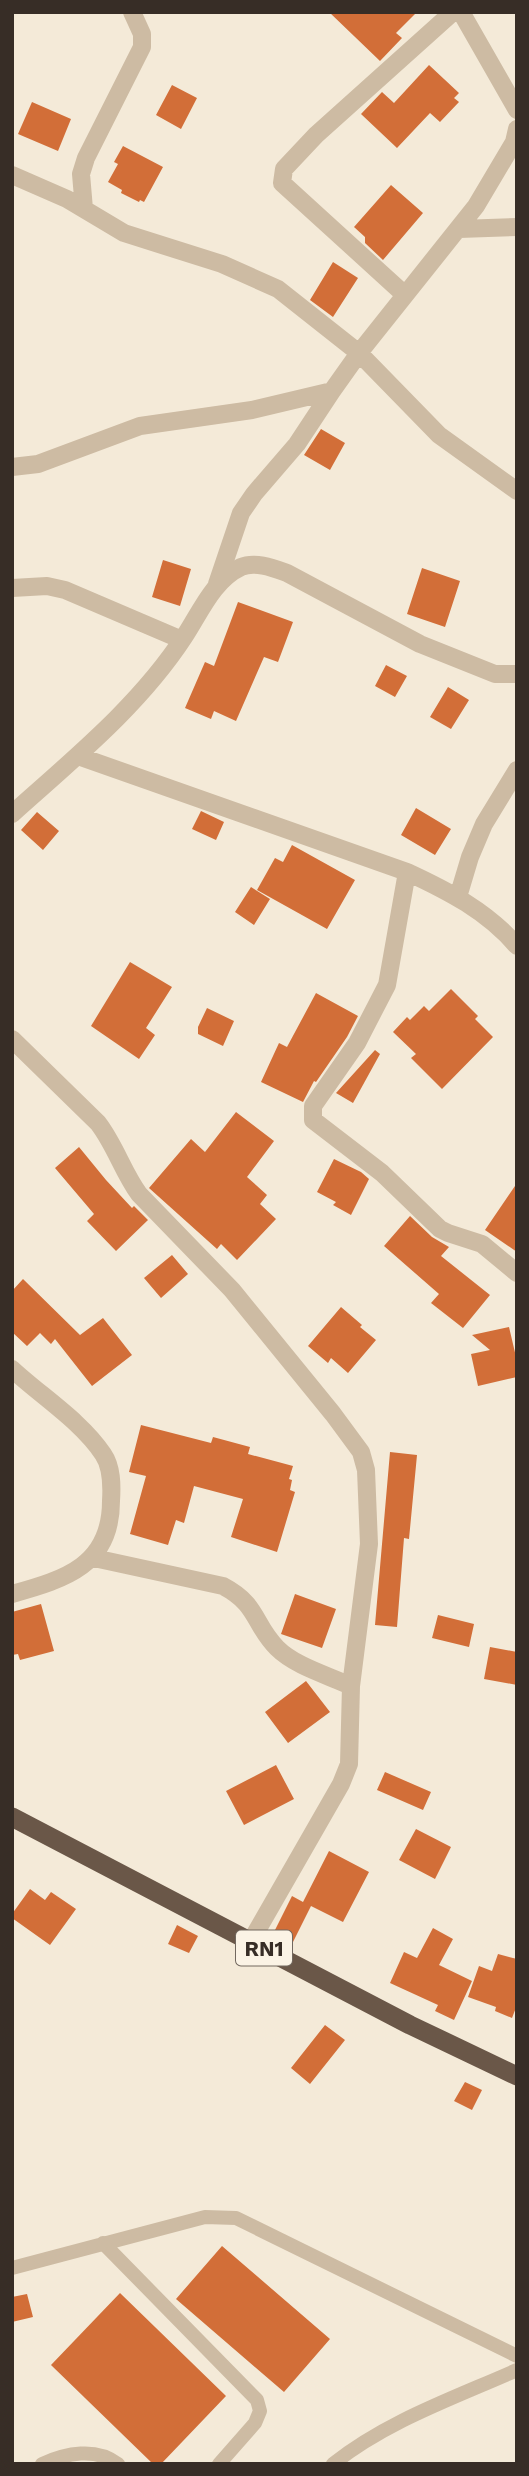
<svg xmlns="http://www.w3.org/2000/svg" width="529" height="2476" font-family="'Work Sans',sans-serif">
<rect width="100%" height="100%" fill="#f4ead8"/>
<path fill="#d26e38" d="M329,12H417L396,33L402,38L380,61Z
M429,65L459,93L454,98L459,102L440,122L430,113L397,148L361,114L382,92L394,103Z
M172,85L197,98L181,129L156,115Z
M32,102L71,119L58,151L18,134Z
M123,146L163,167L144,202L140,200L139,202L121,193L122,190L108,182L118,164L114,162Z
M391,185L423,213L383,260L365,243V237L354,227Z
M333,262L358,278L333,317L310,300Z
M321,429L345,443L330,470L304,455Z
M163,560L191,569L180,606L152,597Z
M422,568L460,581L445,627L407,614Z
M238,602L293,622L278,662L264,657L236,721L214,711L211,719L185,708L205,662L214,666Z
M386,665L407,676L395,697L375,686Z
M448,687L469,700L451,729L430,717Z
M416,808L451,829L435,855L401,835Z
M201,811L224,822L216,840L192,829Z
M37,812L59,831L43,850L21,830Z
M292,845L355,880L327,929L257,890L275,858L283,862Z
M251,887L270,899L254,925L235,912Z
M130,962L172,987L146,1028L155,1035L139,1059L91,1026Z
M451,989L478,1016L475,1019L493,1037L442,1089L411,1058L416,1054L393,1032L407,1017L410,1020L424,1006L429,1011Z
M316,993L358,1016L347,1037L316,1082L314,1081L303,1102L261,1082L279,1043L287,1047Z
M207,1008L234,1021L223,1046L198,1034V1027Z
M375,1050L380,1054L353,1103L336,1093Z
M236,1112L274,1141L247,1177L267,1195L260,1204L276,1219L237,1260L221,1244L217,1249L149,1188L191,1139L205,1152Z
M79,1147L106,1180L132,1208L134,1206L148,1220L116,1251L87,1221L94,1214L55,1168Z
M334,1159L361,1172L369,1179L351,1215L333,1205L336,1202L317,1192Z
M517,1183V1252L485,1230Z
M410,1216L432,1237L449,1247L441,1256L490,1295L463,1328L431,1303L439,1294L384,1246Z
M172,1255L188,1274L161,1298L144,1278Z
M23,1279L80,1335L103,1318L132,1355L92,1386L55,1339L51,1344L40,1333L27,1346L12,1332V1291Z
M341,1307L362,1325L360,1327L376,1340L348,1373L331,1358L328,1363L308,1346Z
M509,1327L517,1361V1377L478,1386L471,1354L490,1350L472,1335Z
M141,1425L211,1443L213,1437L250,1447L248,1454L293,1466L289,1479L292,1480L290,1490L295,1492L277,1552L231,1537L243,1499L194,1486L184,1523L176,1520L168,1545L130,1534L146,1476L129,1472Z
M390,1452L417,1455L409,1539L404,1538L397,1627L375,1625Z
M295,1594L336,1609L322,1648L281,1634Z
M41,1604L54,1651L20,1660L18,1654L12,1655V1612Z
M438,1615L474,1624L469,1647L432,1638Z
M490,1647L517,1652V1685L484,1679Z
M306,1681L330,1712L288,1743L265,1712Z
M276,1765L294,1799L244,1825L226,1791Z
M385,1772L431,1792L423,1810L377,1790Z
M416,1829L451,1847L435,1879L399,1860Z
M329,1851L369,1872L343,1922L311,1906L293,1942L274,1932L292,1896L303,1902Z
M30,1889L45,1900L51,1892L76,1909L50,1945L12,1918V1914Z
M177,1925L198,1936L189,1953L168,1944Z
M433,1928L453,1939L439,1965L472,1981L454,2020L435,2011L438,2005L390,1983L404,1952L417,1958Z
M498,1954L517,1959V2005L512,2018L495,2011L496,2007L468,1997L479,1966L492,1971Z
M325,2025L345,2040L310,2084L291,2068Z
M465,2082L482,2090L472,2110L454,2101Z
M222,2246L330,2339L284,2392L176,2299Z
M120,2293L226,2396L161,2464H153L51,2365Z
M27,2294L33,2317L12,2322V2297Z"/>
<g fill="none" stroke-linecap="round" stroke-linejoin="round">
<path stroke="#cdbba3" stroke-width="14" d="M103,2243L257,2400L260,2411L255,2423L219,2464
M12,2268L205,2217L236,2218L517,2356
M42,2464C66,2453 96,2447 118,2464
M333,2464C387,2421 454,2398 517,2370"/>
<path stroke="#cdbba3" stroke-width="18" d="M461,12L517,110
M12,175L67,199L124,233L222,264L278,289L359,353L439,435L517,491
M84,209L81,174L86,158L142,47V34L132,12
M459,229L517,227
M405,295L282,183L284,169L316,135L453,12
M12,467L38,464L140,426L252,410L332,391L359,353L476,206L514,142L517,129
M217,584L241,513L254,494L297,444L332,391
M12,588L47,586L65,590L182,640
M78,756L407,872C448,891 487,911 517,946
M12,814C72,760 139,706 184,637C200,613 213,580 241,567C255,561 273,568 287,573L420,644L495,674H517
M407,872L387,985L357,1043L313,1106V1120L382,1173L440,1229L448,1233L482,1244L517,1273
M458,897L470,857L484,824L517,770
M12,1039L98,1123C115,1145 123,1172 139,1194L232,1290L333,1414L361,1452L366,1470L369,1544L351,1686L349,1764L341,1784L251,1941
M12,1369C41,1396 81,1421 103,1454C112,1467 112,1485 111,1501C111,1565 66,1579 12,1594
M94,1558L223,1586C259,1605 253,1624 277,1648C295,1666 327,1675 351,1686"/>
<path stroke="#6a5748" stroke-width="19" d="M12,1817L410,2025L517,2076"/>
</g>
<g text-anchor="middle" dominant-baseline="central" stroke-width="5" stroke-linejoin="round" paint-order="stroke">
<rect fill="#fbf3e5" stroke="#72685f" stroke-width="2" x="236" y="1930.5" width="56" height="35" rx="5"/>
<g font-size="21" font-weight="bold" fill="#372d26">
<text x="264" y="1948">RN1</text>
</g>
</g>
<rect width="529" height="2476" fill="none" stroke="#372d26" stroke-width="28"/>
</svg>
